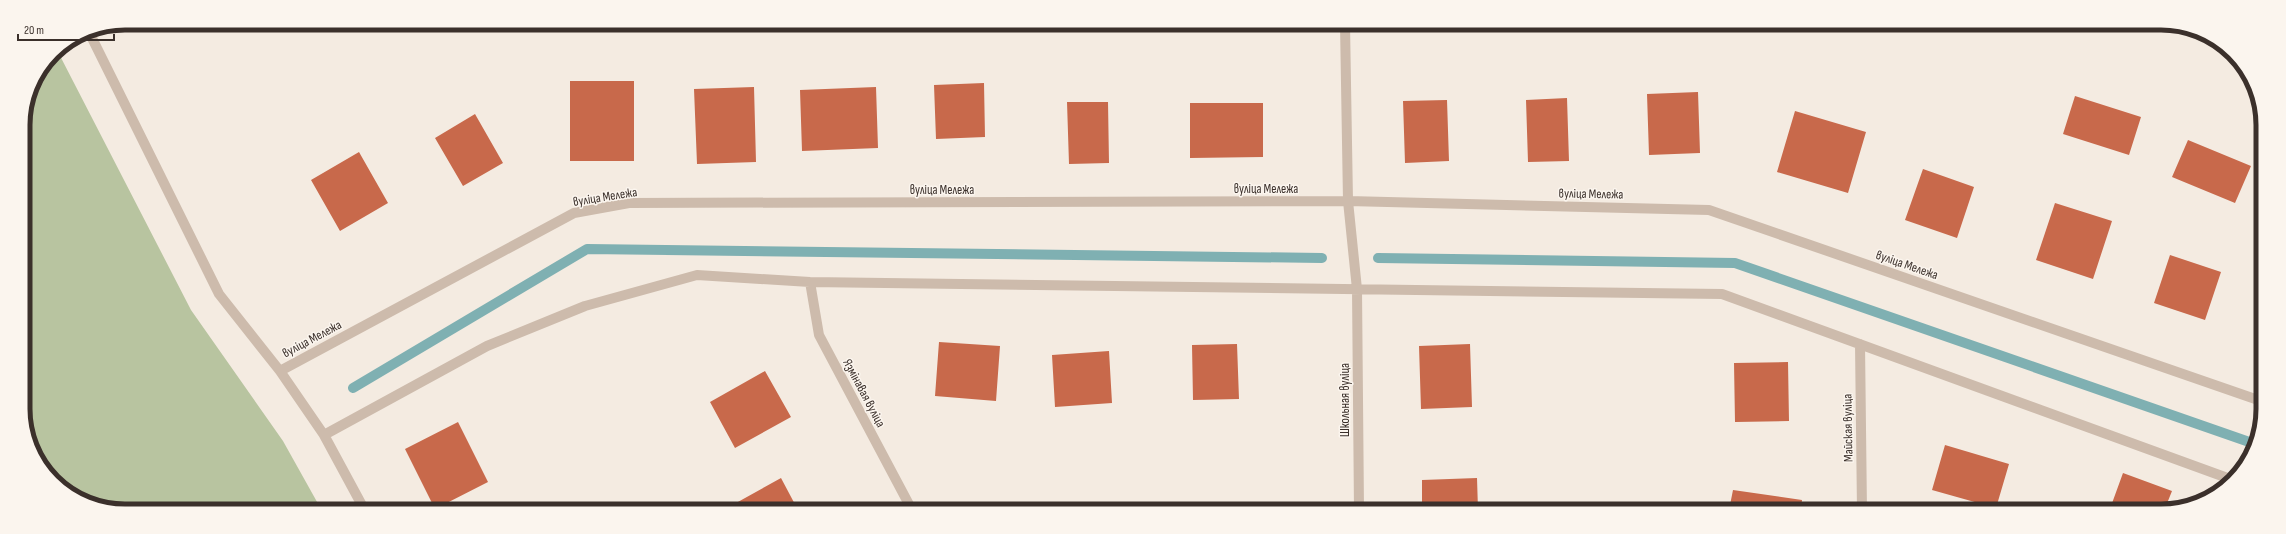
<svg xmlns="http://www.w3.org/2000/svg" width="2286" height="534" font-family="'Sofia Sans Condensed',sans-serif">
<rect width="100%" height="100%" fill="#f4ebe1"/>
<path fill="#b8c4a0" d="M57,50L191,310L283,441L321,509H105L53,481L25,429L23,118L31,86L53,53Z"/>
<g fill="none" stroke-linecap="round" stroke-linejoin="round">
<path stroke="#7fb0b2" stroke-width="10" d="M1378,258L1735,263L2255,444
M353,388L587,249L1322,258"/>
</g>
<path fill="#c8694b" d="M570,81H634V161H570Z
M984,83L985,137L936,139L934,85Z
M754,87L756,162L697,164L694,89Z
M876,87L878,148L802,151L800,90Z
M1698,92L1700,153L1649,155L1647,94Z
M2075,96L2141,117L2129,155L2063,134Z
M1567,98L1569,161L1528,162L1526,100Z
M1447,100L1449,161L1405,163L1403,101Z
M1067,102H1108L1109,163L1069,164Z
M1190,103H1263V157L1190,158Z
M1795,111L1866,132L1848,193L1777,172Z
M475,114L503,163L463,186L435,138Z
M2188,140L2251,166L2235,203L2172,177Z
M359,152L388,203L340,231L311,180Z
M1923,169L1974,187L1957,238L1905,220Z
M2055,203L2112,221L2093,279L2036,260Z
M2170,255L2221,272L2205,320L2154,303Z
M939,342L1000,346L996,401L935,396Z
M1237,344L1239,399L1193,400L1192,345Z
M1470,344L1472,407L1421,409L1419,346Z
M1109,351L1112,403L1055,407L1052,355Z
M1788,362L1789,421L1735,422L1734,363Z
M765,371L791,417L735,448L710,402Z
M458,422L488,482L435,509L405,449Z
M1945,445L2009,464L1996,508L1932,490Z
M2123,473L2172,491L2164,511H2124L2111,506Z
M781,478L798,510H728L727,508Z
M1477,478L1478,510H1422V480Z
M1733,490L1802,500L1801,510H1729Z"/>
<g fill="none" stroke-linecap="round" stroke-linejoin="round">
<path stroke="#cdbbac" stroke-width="10" d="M1345,24L1348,201L1357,289L1359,510
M88,30L219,294L280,371L324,435L364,509
M810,282L819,335L912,510
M1860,344L1862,511
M280,371L574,213L629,203L1348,201L1709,210L2261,401
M324,435L487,346L585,306L697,275L810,282L1722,294L2233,480"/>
</g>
<g text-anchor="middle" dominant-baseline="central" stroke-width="3" stroke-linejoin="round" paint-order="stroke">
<g font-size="13" fill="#3b302b" stroke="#fbf5ee">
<text x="1266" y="189">вуліца Мележа</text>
<text x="942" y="190">вуліца Мележа</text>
<text transform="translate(1591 194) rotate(1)">вуліца Мележа</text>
<text transform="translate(605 197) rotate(-9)">вуліца Мележа</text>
<text transform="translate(1907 265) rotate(19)">вуліца Мележа</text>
<text transform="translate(312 339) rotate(-28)">вуліца Мележа</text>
<text transform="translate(864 393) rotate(62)">Язмінавая вуліца</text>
<text transform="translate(1345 400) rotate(-90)">Школьная вуліца</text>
<text transform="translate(1848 428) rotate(-91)">Майская вуліца</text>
</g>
</g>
<path d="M0 0H2286V534H0ZM125 30H2161A95 95 0 0 1 2256 125V409A95 95 0 0 1 2161 504H125A95 95 0 0 1 30 409V125A95 95 0 0 1 125 30Z" fill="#fbf5ee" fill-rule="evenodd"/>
<path fill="none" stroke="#3b302b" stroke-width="5" d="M125 30H2161A95 95 0 0 1 2256 125V409A95 95 0 0 1 2161 504H125A95 95 0 0 1 30 409V125A95 95 0 0 1 125 30Z"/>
<path d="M18 34v6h96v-6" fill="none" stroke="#3b302b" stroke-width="2"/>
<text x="24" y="34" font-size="12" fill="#3b302b" stroke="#fbf5ee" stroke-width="3" paint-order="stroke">20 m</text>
</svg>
